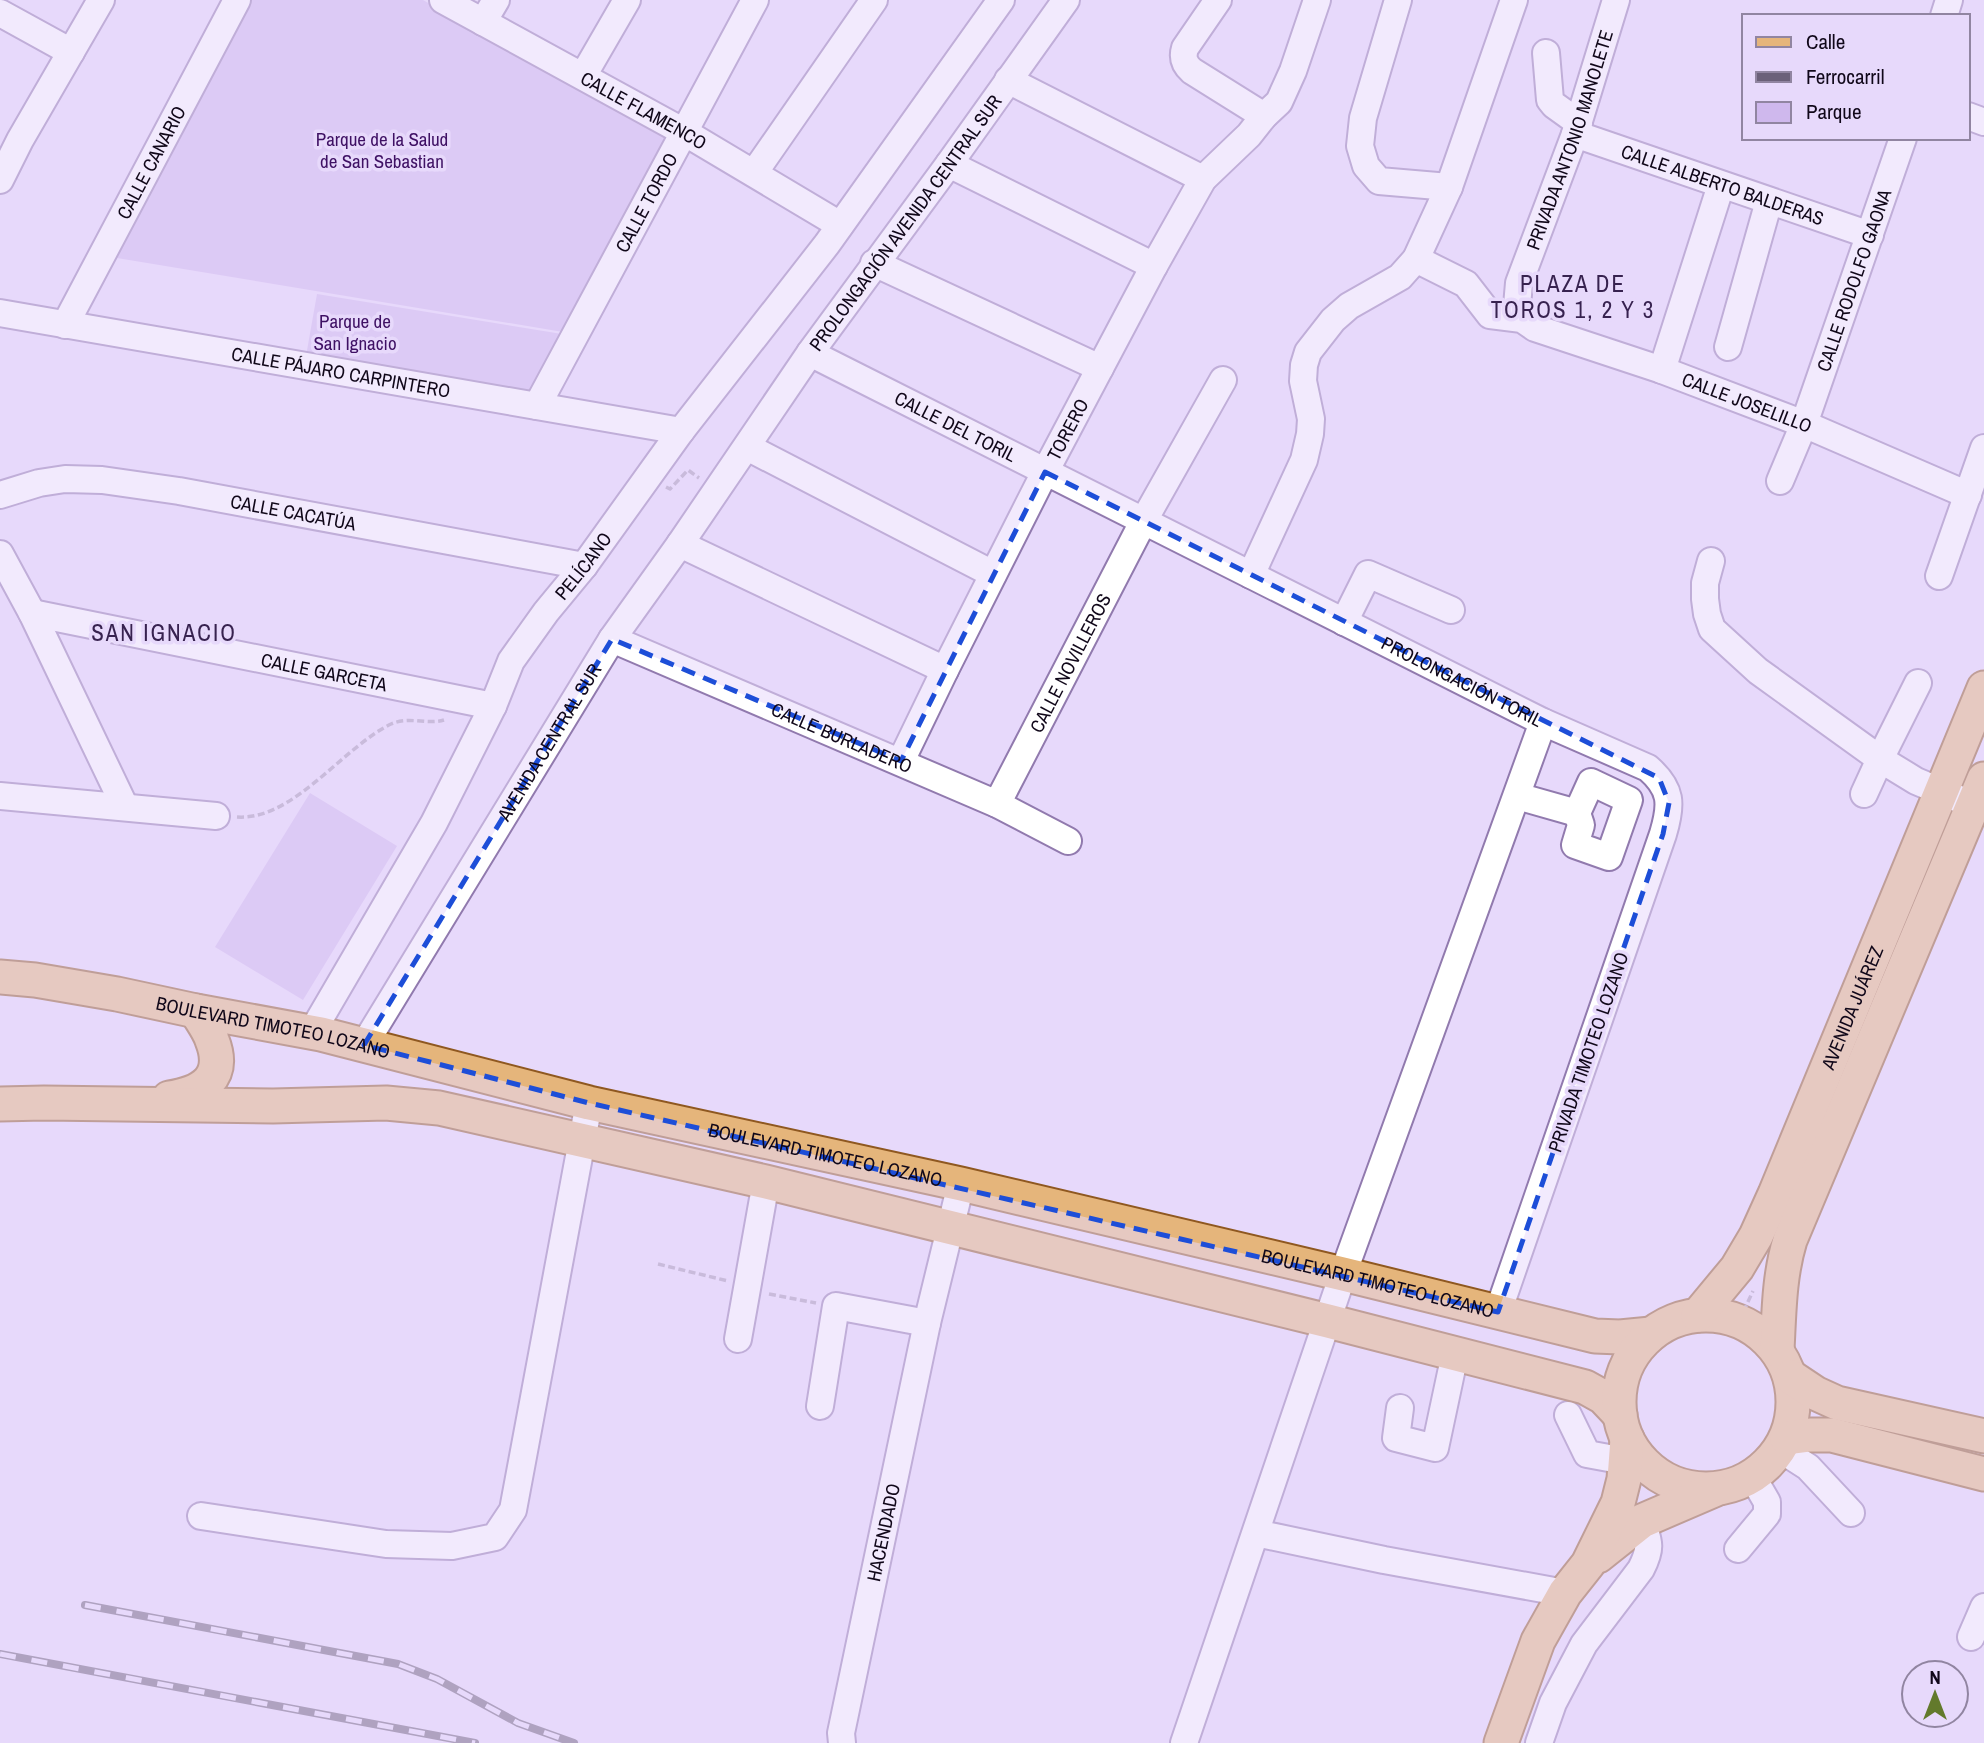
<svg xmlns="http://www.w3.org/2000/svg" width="1984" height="1743" font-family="'Archivo Narrow',sans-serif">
<rect width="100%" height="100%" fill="#e7d9fb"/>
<path fill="#cfb8ed" d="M251,0H423L666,139L563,332L117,258Z
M317,294L562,334L536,391L306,356Z
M310,793L397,846L303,1000L215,947Z"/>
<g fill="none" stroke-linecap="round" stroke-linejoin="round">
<g stroke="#917aae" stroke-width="30">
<g id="minor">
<path id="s1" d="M443,0L684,132L840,225"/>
<path d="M1218,0L1185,48C1182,58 1184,64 1192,71L1264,116"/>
<path d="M0,13L71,52"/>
<path d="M1944,16L1949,0"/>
<path d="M483,22L496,0"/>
<path d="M1546,53L1550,100L1554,105L1579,123"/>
<path d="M583,76L627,0"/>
<path d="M1008,80L1203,179"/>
<path d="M1968,116L1984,122"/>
<path id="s2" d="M1575,134L1870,235"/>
<path d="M949,164L1154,266"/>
<path d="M754,173L874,0"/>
<path d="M0,180L20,140L101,0"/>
<path d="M1449,187L1514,0"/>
<path id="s3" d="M1416,259L1466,284L1490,315L1522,319L1535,328L1662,370L1804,424L1968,495"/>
<path d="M874,263L1100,368"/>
<path id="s4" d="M0,313L681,431"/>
<path id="s5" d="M1522,319L1517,306L1519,283L1575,134L1616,0"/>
<path id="s6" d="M65,325L237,0"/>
<path d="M1728,347L1769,201"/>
<path id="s7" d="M810,353L1543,722L1648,768C1672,789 1672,804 1663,834L1498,1312"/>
<path d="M1662,370L1721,185"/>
<path id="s8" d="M537,406L755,0"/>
<path d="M747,447L993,574"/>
<path id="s9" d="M1780,481L1804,424L1903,138"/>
<path id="s10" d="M0,495L39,483L65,479L102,480L179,491L584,566"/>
<path d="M680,544L945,670"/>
<path d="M0,554L32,613L125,807"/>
<path d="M1711,561L1705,583V599L1707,614L1712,629L1758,671L1880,759L1916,781L1973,805"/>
<path d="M1251,575L1304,460L1310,434L1311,419L1303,381L1304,365L1308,352L1333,320L1349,306L1400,277L1416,259L1449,187L1379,181L1366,166L1360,146L1363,118L1398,0"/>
<path d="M1939,576L1984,448"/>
<path id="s11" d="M32,613L493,706"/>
<path d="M1344,622L1368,574L1451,610"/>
<path id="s12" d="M612,639L997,804L1068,841"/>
<path id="s13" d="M901,761L945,670L1045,472L1154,266L1203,179L1249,135L1264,116L1279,102L1293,71L1317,0"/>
<path d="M1591,782L1629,800L1609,857L1575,845L1581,825L1577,813Z"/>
<path d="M1864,794L1880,759L1918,683"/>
<path d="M0,796L216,816"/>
<path d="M1517,796L1577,813"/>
<path id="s14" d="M997,804L1143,522L1223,380"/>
<path id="s15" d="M312,1032L434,823L493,706L511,661L546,612L584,566L681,431L827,244L1001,0"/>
<path id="s16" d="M364,1045L612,639L680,544L810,353L949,164L1066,0"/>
<path d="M738,1339L766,1182"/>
<path d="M820,1406L836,1306L927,1323"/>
<path d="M1400,1408L1396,1438L1435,1448L1455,1354"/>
<path d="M1568,1415L1587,1454L1625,1461"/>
<path d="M1780,1449L1808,1467L1851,1513"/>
<path d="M201,1516L386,1544L452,1546L495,1537L513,1510L589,1103"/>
<path d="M1256,1533L1384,1560L1565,1593"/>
<path d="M1738,1549L1767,1514V1502L1752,1476"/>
<path d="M1971,1637L1984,1607"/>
<path id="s17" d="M842,1743L841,1733L927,1323L961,1184"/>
<path d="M1184,1743L1343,1274L1543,722"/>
<path d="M1539,1743L1553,1703L1584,1644L1641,1569C1652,1548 1649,1542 1642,1521"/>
</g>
</g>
<g stroke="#8f5820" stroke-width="37">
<g id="major">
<path id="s18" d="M0,977L35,980L117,994L196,1011L321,1034L589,1103L961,1184L1343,1274L1595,1336L1620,1337L1651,1334"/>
<path d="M169,1098C202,1093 227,1078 212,1040C209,1030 201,1020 196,1011"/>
<path d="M0,1104L44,1103L273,1106L386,1103L439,1108L766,1182L1328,1321L1585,1387L1603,1397L1620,1415"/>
<circle cx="1706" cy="1402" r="87"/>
<path id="s19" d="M1698,1315L1737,1268L1756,1236L1775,1194L1984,688"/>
<path d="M1777,1350C1779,1313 1779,1276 1790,1240L1984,779"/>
<path d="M1791,1377L1815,1393L1837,1403L1984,1436"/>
<path d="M1787,1438L1810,1435H1832L1984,1474"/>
<path d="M1598,1556L1642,1521L1714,1490"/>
<path d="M1501,1743L1538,1641L1565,1593L1588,1564L1618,1503L1624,1479L1627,1439"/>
</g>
</g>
<path stroke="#a497b4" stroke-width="3.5" stroke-dasharray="7 3.5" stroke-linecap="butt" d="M666,487L670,489L688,470L699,478
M237,817C293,821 343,747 391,724C409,716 427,725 444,720
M658,1264L728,1281
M769,1294L816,1303
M1739,1321L1753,1291"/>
<use href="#minor" stroke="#fff" stroke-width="26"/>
<use href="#major" stroke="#e5b57b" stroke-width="33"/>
<g stroke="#6b6079" stroke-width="8">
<path id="rail" d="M85,1605L398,1664L437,1679L518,1723L574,1743
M0,1654L475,1743"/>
</g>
<use href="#rail" stroke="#e7d9fb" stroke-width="5" stroke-dasharray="16" stroke-linecap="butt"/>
</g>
<path d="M0 0H1984V1743H0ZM1045,472L1659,778L1669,803L1663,834L1498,1312L589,1103L364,1045L612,639L901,761Z" fill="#e7d9fb" fill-opacity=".55" fill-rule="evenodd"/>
<path fill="none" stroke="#1d4ed8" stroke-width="5" stroke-dasharray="14 9" stroke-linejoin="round" d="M1045,472L1659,778L1669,803L1663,834L1498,1312L589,1103L364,1045L612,639L901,761Z"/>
<g text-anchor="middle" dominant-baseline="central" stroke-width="7" stroke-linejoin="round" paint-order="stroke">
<g font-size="19" fill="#100719" stroke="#e7d9fb">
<text stroke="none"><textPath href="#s1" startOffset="229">CALLE FLAMENCO</textPath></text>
<text stroke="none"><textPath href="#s5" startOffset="189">PRIVADA ANTONIO MANOLETE</textPath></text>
<text stroke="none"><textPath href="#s6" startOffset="184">CALLE CANARIO</textPath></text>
<text stroke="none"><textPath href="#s2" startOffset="156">CALLE ALBERTO BALDERAS</textPath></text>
<text stroke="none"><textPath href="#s8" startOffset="231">CALLE TORDO</textPath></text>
<text stroke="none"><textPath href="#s16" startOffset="985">PROLONGACIÓN AVENIDA CENTRAL SUR</textPath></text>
<text stroke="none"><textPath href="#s9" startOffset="214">CALLE RODOLFO GAONA</textPath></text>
<text stroke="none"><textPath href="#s4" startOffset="346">CALLE PÁJARO CARPINTERO</textPath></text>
<text stroke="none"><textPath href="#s3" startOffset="368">CALLE JOSELILLO</textPath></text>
<text stroke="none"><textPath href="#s7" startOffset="163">CALLE DEL TORIL</textPath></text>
<text stroke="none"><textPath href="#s13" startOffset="371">TORERO</textPath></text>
<text stroke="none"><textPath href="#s10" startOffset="298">CALLE CACATÚA</textPath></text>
<text stroke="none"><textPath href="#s15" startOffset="541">PELÍCANO</textPath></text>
<text stroke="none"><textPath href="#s14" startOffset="159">CALLE NOVILLEROS</textPath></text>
<text stroke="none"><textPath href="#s11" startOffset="298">CALLE GARCETA</textPath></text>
<text stroke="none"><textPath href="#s7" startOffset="730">PROLONGACIÓN TORIL</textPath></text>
<text stroke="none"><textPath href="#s12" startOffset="250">CALLE BURLADERO</textPath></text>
<text stroke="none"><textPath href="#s16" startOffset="355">AVENIDA CENTRAL SUR</textPath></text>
<text stroke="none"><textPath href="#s19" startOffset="346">AVENIDA JUÁREZ</textPath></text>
<text stroke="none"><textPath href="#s18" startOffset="278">BOULEVARD TIMOTEO LOZANO</textPath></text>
<text transform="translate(1588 1052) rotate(-71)">PRIVADA TIMOTEO LOZANO</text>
<text stroke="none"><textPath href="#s18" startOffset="845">BOULEVARD TIMOTEO LOZANO</textPath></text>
<text stroke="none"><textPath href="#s18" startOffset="1412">BOULEVARD TIMOTEO LOZANO</textPath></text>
<text stroke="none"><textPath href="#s17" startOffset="215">HACENDADO</textPath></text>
</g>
<g font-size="19" fill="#3f1164" stroke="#e7d9fb">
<text x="382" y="139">Parque de la Salud<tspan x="382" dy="22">de San Sebastian</tspan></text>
<text x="355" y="321">Parque de<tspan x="355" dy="22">San Ignacio</tspan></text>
</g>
<g font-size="23" letter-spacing="2" fill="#37224f" stroke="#e7d9fb">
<text x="1573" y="283">PLAZA DE<tspan x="1573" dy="26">TOROS 1, 2 Y 3</tspan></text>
<text x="164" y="632">SAN IGNACIO</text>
</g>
</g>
<rect x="1742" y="14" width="228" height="126" fill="#e7d9fb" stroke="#9185a1" stroke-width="2"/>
<rect x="1756" y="37" width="35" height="10" fill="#e5b57b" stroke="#9185a1" stroke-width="2"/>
<text x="1806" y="49" font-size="21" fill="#100719">Calle</text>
<rect x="1756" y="72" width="35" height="10" fill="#6b6079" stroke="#9185a1" stroke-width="2"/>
<text x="1806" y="84" font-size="21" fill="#100719">Ferrocarril</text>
<rect x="1756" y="102" width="35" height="21" fill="#cfb8ed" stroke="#9185a1" stroke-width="2"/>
<text x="1806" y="119" font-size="21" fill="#100719">Parque</text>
<g transform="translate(1935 1694)"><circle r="33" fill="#e7d9fb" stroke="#9185a1" stroke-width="2"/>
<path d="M0-5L12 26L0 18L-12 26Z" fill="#637a2c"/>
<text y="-10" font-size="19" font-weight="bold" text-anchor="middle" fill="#100719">N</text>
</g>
</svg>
